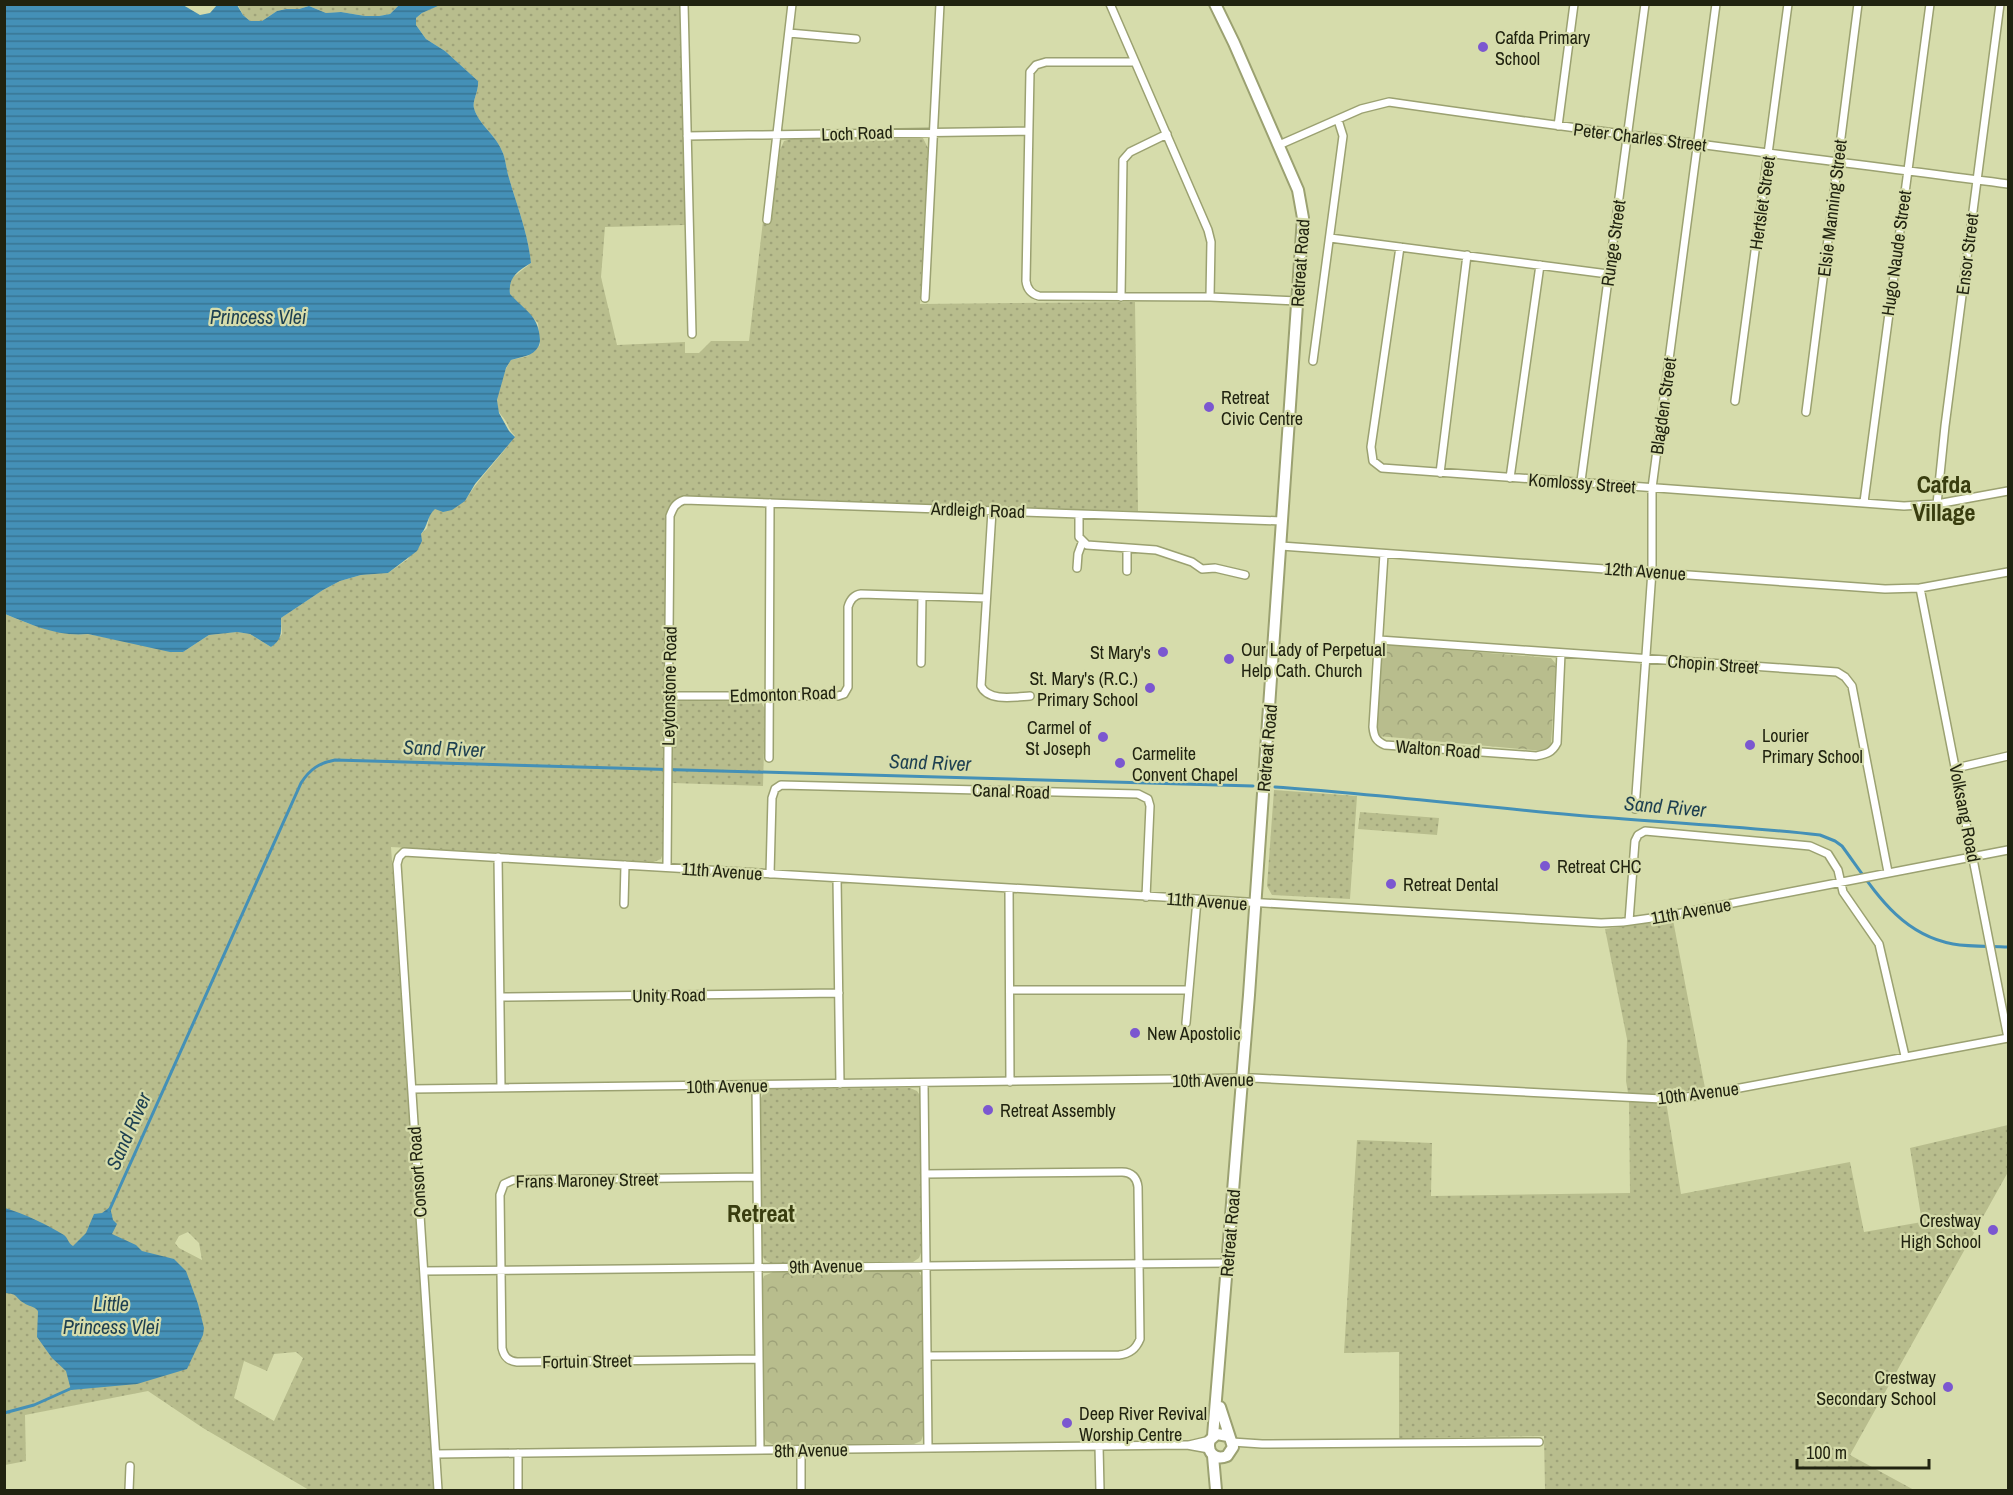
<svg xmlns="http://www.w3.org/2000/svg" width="2013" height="1495" font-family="'Archivo Narrow',sans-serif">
<defs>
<pattern id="grass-dots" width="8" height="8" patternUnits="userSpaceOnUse" patternTransform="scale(1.5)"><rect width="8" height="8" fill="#b8bd8d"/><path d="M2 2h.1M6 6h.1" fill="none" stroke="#9ea279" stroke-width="1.8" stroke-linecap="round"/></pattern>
<pattern id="park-crowns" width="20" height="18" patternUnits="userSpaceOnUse" patternTransform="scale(1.5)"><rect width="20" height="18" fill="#b8bd8d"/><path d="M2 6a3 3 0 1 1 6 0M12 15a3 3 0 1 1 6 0" fill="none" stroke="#9ea279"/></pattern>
<pattern id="water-rules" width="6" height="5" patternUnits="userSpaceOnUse" patternTransform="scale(1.5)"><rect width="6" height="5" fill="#4490b7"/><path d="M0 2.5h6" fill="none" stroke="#387593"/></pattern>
</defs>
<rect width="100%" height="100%" fill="#d6dcab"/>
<path fill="url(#grass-dots)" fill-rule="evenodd" d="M440,4L680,5L685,225L605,227L601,277L617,345L685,342V353H699L711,341H749L763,221L771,222L780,150L784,141L791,139L916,136L923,138L928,148L920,304L1135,302L1138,511L689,497C678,497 670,500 667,512L663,853L661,859L653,862L391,847L434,1490H309L203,1428L148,1391L25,1415L26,1461L5,1465V614C28,624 63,637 88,634L183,652L209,635L237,632L250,634L271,647L282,634L281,618L323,590L340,581L361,575L388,573L408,559L421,534L427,528L430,513L435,508L465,501C479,477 499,459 515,436C509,431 509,426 505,420C504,418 500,414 499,412C493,398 503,372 511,360L528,356L540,345L538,323L510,295L509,286L512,278L531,263C528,233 517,206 509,178C506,169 506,159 502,151C496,135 478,124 474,108C472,101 479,91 478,81L445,51L426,39L416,25V18L422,13ZM188,1232L199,1243L202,1260L179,1248L175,1243L179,1236ZM296,1352L303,1358L274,1421L234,1398L244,1361L267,1371L274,1354Z
M238,5H399L390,14L379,16H365L341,12L326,13L309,6L299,9H286L277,11L262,21H250L243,15Z
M681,700H755L761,702L765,709L763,786L672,783L673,710L675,703Z
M1274,790L1357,796L1350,899L1272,895L1267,886Z
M1360,812L1439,818L1437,835L1358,829Z
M1673,920L1705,1088L1665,1095L1681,1194L1850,1162L1864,1232L1922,1222L1910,1148L2008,1125V1172L1850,1455L1914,1490H1545L1544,1436L1399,1438V1352L1344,1353L1357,1140L1432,1143L1431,1196L1630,1193L1629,1099L1626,1081L1627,1039L1605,929Z
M910,1088L917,1091L921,1097L922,1250L919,1258L913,1262L773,1264C766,1262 762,1258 761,1251L760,1100L764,1092L770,1089Z"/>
<path fill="url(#park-crowns)" d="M1390,645L1551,658L1556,664L1551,745L1543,751L1378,736L1376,731L1382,654L1385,646Z
M912,1270L919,1272L923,1279L924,1433L921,1441L914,1444L776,1446L766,1441L763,1435L762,1282L764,1276L773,1272Z"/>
<path fill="url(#water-rules)" d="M5,4L183,5L200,15L210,13L217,5H237L243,15L250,21H262L277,11L286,9H299L309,6L326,13L341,12L365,16H379L390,14L399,5H440L422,13L416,18V25L426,39L445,51L478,81C479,91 472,101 474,108C478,124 496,135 502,151C506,159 506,169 509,178C517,206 528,233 531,263C517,271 508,278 510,294C525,311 539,315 540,340C540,347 535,352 529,355C524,357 517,358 511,360L506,368L497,400L499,413L509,431L515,437L475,484L465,501L452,510L443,512L435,509C427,516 428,526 421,534L422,541L417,551L388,573L361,575L340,581L323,590L281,618C281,631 283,639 271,647L250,634L237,632L209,635L183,652H170L88,634C58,637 32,625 5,614Z
M110,1207L113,1220L117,1224L112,1234L136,1245L142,1251L174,1259L186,1271L198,1304L204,1328L203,1335L187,1369L137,1384L71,1390L66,1371L52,1358L37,1337L38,1311C33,1305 29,1307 24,1303C14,1297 19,1294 5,1293V1208C25,1214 46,1224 64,1235C68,1238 68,1243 73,1246L86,1233L94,1214L102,1213Z"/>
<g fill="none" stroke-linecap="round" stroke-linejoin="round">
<path stroke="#4490b7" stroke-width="3" d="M1275,787C1375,794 1475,806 1574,815C1656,822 1738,826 1820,835L1835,841L1842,846C1873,888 1898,934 1953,944C1971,947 1990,946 2008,947
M109,1211L301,783C310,769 319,763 335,760L1253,786
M4,1413L34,1405L72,1388"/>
<g stroke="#9ba171" stroke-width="10">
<path id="minor" d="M684,4L692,334
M1110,4L1208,230L1211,242L1210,297
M789,33L856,39
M1135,62H1046L1036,65L1030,72L1026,281C1027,289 1031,294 1039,296L1210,297L1297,301
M1558,126L1574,4
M687,136L1028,131
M1279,145L1361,109L1389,102C1595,132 1802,157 2008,184
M767,220L792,4
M1330,238L1608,274
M1400,247L1371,447L1373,461L1382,468L1904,506L1937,504L2008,491
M1121,297L1123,160L1130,152L1167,134
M925,298L940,4
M1313,361L1343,136L1338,120
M1735,401L1788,4
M1806,412L1858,4
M1440,473L1467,255
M1510,478L1540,265
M1581,481L1645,4
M1864,502L1930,4
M1937,504L1945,426L2000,4
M992,511L981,686C988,702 1015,697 1030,696
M1079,514V537L1087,545L1156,550L1192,562L1202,569L1215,568L1245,575
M1281,546L1885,589L1920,588L2008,572
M1384,554L1373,727C1374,737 1376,741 1385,745L1536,756C1546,754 1552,753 1557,743L1561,653
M1077,568L1078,554L1082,543
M1127,571V548
M1920,588L2008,1038
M1379,640L1837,672L1845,677L1852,686L1888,872
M921,663L922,596
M669,696H838L844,694L848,687V607C850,600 854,595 861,594L986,598
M769,758L770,503
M1956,768L2008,756
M1635,809L1652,571V488L1716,4
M498,857L501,1088
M667,867L670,516C673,508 675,503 684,500L1282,521
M770,874L772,798L775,789L781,785L1138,794L1148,799L1150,806L1146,897
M837,878L840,1084
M1009,889L1010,1082
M624,904L625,865
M1629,921L1635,841L1638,835L1645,831L1810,846L1828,854L1838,870L1843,892L1879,944L1905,1056
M1010,990H1189
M500,997L839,993
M1186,1023L1197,900
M924,1084L928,1448
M756,1085L760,1450
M412,1089L1253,1078L1662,1099L1697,1096L2008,1038
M925,1174L1122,1172C1132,1172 1137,1178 1138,1187L1140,1339C1136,1349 1130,1354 1119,1355L927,1356
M757,1177L513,1180L504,1184L500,1195L502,1348C504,1357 508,1361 517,1362L759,1359
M424,1271L1228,1263
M1232,1442L1262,1444L1539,1442
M1189,1445L1210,1440
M1099,1446L1100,1490
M801,1450V1490
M518,1453V1490
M436,1454L1187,1445L1209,1449
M129,1490L130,1466
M438,1490L397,864L399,857L404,852L1601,923L1623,922L1666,916L2008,850"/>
</g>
<g stroke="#9ba171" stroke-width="14">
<path id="secondary" d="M1220,1407L1233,1447L1227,1456C1215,1461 1206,1452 1210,1440L1217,1434L1228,1436
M1213,1436L1249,995L1303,218L1298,190L1234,43L1215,4
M1213,1456L1216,1490"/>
</g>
<use href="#minor" stroke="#fff" stroke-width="7"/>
<use href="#secondary" stroke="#fff" stroke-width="10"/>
</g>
<g fill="#7b57d0" stroke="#d6dcab" stroke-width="2">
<circle cx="1483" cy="47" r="6"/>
<circle cx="1209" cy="407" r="6"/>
<circle cx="1163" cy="652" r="6"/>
<circle cx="1229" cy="659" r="6"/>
<circle cx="1150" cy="688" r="6"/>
<circle cx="1103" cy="737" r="6"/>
<circle cx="1750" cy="745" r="6"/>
<circle cx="1120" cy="763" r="6"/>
<circle cx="1545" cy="866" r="6"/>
<circle cx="1391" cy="884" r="6"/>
<circle cx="1135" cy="1033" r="6"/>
<circle cx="988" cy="1110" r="6"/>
<circle cx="1993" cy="1230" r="6"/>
<circle cx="1948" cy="1387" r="6"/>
<circle cx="1067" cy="1423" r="6"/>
</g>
<g text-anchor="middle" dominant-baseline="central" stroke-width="4.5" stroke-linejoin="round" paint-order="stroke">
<g font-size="18" fill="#212310" stroke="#d6dcab" text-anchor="start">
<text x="1495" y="37">Cafda Primary<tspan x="1495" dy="21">School</tspan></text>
<text x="1221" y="397">Retreat<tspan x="1221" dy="21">Civic Centre</tspan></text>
<text x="1241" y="649">Our Lady of Perpetual<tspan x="1241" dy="21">Help Cath. Church</tspan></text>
<text x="1151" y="652" text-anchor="end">St Mary's</text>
<text x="1138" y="678" text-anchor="end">St. Mary's (R.C.)<tspan x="1138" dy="21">Primary School</tspan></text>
<text x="1091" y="727" text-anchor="end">Carmel of<tspan x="1091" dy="21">St Joseph</tspan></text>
<text x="1762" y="735">Lourier<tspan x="1762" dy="21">Primary School</tspan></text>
<text x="1132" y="753">Carmelite<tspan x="1132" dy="21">Convent Chapel</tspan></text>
<text x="1557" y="866">Retreat CHC</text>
<text x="1403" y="884">Retreat Dental</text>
<text x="1147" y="1033">New Apostolic</text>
<text x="1000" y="1110">Retreat Assembly</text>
<text x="1981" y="1220" text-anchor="end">Crestway<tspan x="1981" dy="21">High School</tspan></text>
<text x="1936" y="1377" text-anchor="end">Crestway<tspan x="1936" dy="21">Secondary School</tspan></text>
<text x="1079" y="1413">Deep River Revival<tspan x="1079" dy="21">Worship Centre</tspan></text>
</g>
<g font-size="18" fill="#212310" stroke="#d6dcab">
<text transform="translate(857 133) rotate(-2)">Loch Road</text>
<text transform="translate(1640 137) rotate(7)">Peter Charles Street</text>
<text transform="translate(1762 203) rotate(-82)">Hertslet Street</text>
<text transform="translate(1832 208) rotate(-83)">Elsie Manning Street</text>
<text transform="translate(1613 243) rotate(-82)">Runge Street</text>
<text transform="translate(1896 253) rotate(-82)">Hugo Naude Street</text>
<text transform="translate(1967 254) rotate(-83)">Ensor Street</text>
<text transform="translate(1300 263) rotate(-86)">Retreat Road</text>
<text transform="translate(1663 406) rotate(-82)">Blagden Street</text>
<text transform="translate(1582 483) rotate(4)">Komlossy Street</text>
<text transform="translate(978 510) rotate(2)">Ardleigh Road</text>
<text transform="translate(1645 571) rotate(4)">12th Avenue</text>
<text transform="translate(1713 664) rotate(4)">Chopin Street</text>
<text transform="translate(669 686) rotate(-89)">Leytonstone Road</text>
<text transform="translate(783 694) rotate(-2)">Edmonton Road</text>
<text transform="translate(1267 748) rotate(-85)">Retreat Road</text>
<text transform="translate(1438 749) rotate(4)">Walton Road</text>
<text transform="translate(1011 791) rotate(2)">Canal Road</text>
<text transform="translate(1965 813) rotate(79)">Volksang Road</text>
<text transform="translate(722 871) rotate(4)">11th Avenue</text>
<text transform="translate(1207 901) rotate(4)">11th Avenue</text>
<text transform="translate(1691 911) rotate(-10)">11th Avenue</text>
<text transform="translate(669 995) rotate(-1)">Unity Road</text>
<text transform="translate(1213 1080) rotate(-1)">10th Avenue</text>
<text transform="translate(727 1086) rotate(-1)">10th Avenue</text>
<text transform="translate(1698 1093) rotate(-7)">10th Avenue</text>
<text transform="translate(417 1172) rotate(-94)">Consort Road</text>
<text transform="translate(587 1180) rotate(-1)">Frans Maroney Street</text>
<text transform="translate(1230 1233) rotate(-85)">Retreat Road</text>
<text transform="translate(826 1266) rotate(-1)">9th Avenue</text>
<text transform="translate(587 1361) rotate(-1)">Fortuin Street</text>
<text transform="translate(811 1450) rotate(-1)">8th Avenue</text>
</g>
<g font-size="20" font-style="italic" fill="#1d3f50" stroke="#d6dcab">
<text x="258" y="316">Princess Vlei</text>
<text transform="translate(444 748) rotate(2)">Sand River</text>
<text transform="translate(930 762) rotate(2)">Sand River</text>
<text transform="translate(1665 806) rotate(5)">Sand River</text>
<text transform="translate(128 1131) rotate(-66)">Sand River</text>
<text x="111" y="1303">Little<tspan x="111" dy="23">Princess Vlei</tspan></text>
</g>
<g font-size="24" font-weight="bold" fill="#393d0f" stroke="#d6dcab">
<text x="1944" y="484">Cafda<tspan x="1944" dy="28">Village</tspan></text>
<text x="761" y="1213">Retreat</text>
</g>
</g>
<rect width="2013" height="1495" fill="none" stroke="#212310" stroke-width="12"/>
<path d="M1797 1459v9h132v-9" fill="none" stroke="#212310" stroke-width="3"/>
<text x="1806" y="1459" font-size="18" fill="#212310" stroke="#d6dcab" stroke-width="4.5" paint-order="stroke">100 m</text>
</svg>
